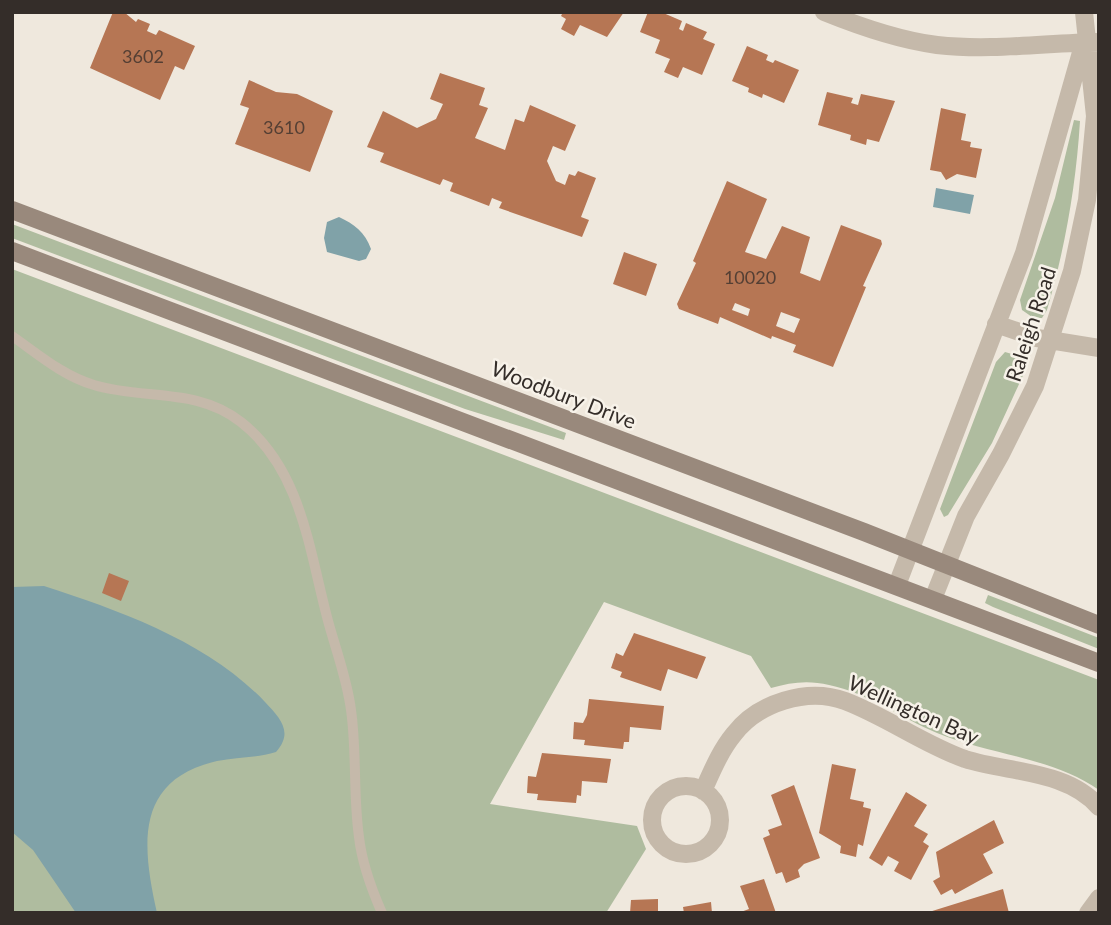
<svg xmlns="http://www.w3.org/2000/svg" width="1111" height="925" font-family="Lato,sans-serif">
<rect width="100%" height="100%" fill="#efe8dd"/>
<path fill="#afbc9f" d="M1074,120L1080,121C1076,186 1065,248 1047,310L1042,318L1035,319L1022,310L1020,300L1055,198Z
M12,224L566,433L564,440L465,409L12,238Z
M12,269L1099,680V790C1052,757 990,755 937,733C901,718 868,693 829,685C809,680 791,682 771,688L751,656L604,602L490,804L637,826L646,849L606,913H12Z
M1005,352L1022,357L1025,371L992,443L948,515L944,517L940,509L996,362Z
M988,595L1099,638V649L993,607L985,603Z"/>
<path fill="#80a2a8" d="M936,188L974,195L970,214L933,207Z
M339,217C354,224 365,232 371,249L366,259L359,261L327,252L324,238L327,222Z
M44,586C121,611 208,642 265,702C280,718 294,732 276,752C257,758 237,757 217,761C134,780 142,846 157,913H76L33,850L12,832V587Z"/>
<path fill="#b67654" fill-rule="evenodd" d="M113,12H124L136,22L138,19L150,24L147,31L156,35L159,30L195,46L184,70L175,66L160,100L90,68Z
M563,12H624L607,37L580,25L574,36L561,29L566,19L561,16Z
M648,12H661L682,21L679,29L683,31L686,23L707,32L703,39L715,44L702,75L683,67L678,78L664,72L670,59L655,53L660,40L640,32Z
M747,46L768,55L766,60L773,63L775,60L799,70L784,103L763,94L762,98L748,92L749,88L732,81Z
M440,73L485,88L479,105L488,108L475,138L505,150L515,119L524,122L530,105L576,125L565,151L553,146L547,161L556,181L565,185L569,174L575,176L578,171L596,178L581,217L589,220L582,237L499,208L502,202L492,198L489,206L450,191L453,183L443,179L440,185L380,162L384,153L367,147L383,111L417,128L436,119L443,104L430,99Z
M249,80L276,92L297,94L333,111L310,172L235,144L249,108L240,105Z
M827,92L853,98L851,103L858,105L861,94L895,101L879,142L867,139L866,145L850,140L851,135L818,125Z
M941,108L966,114L961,140L971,142L970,147L982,149L976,178L957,174L946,180L941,172L930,170Z
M727,181L767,199L745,252L766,259L782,226L810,237L800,273L820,281L841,225L881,240L882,244L863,286L866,287L833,367L793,352L796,345L772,336L771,339L720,317L718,324L679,309L677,304L696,263L693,261ZM735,303L750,309L748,316L732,310ZM781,312L800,319L794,333L776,326Z
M624,252L657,264L646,296L613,284Z
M109,573L129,581L121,601L102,593Z
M634,633L706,657L697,679L668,669L661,691L620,677L622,672L611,668L616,653L623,656Z
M589,699L664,706L661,730L630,727L629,742H624L623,749L584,745L585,740L573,739L574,722L583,723L587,715Z
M542,753L611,759L607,783L582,781L581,796L577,795L576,803L537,800L538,794L527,793L528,776L536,777Z
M832,764L856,769L850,799L864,802L863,807L871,809L863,846L858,844L856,857L840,853L841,846L819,833Z
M794,785L820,858L804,864L798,870L800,877L786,883L782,872L776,874L763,838L770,835L768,830L782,825L771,795Z
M906,792L927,805L914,826L928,834L923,842L929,846L911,880L894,871L899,862L888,856L882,866L869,858Z
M994,820L1004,843L983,854L993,873L955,894L952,889L941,895L933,881L940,877L936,852Z
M764,879L776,913H738L749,909L740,886Z
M1003,889L1009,913H929V912Z
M658,899V913H630L631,900Z
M711,902L712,913H684L683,907Z"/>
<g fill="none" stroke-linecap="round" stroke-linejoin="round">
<path stroke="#c5b9aa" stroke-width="10" d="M12,336C38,354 63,376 94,385C143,400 197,387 241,422C301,469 309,549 327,617C335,648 347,678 351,710C357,752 353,795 359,837C362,864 371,888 382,913"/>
<path stroke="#c5b9aa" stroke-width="18" d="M824,12C861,27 898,40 937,45C991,51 1045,43 1099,42
M996,324L1037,338L1099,348
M897,585L1024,253L1082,49
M933,599L966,516L1001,454L1035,386L1072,271L1087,200L1095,116L1084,12
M652 820a34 34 0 1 1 68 0a34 34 0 1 1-68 0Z
M703,791C712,771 720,751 734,734C758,703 807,687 845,701C887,717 923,744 965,759C1009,773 1067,770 1099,807
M1088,913L1099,898"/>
<path stroke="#99897c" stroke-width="18" d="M12,210L864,532L1099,625
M12,251L1099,663"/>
</g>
<g text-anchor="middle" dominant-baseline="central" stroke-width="5" stroke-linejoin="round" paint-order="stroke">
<g font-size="18" fill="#543f34">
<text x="143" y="56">3602</text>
<text x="284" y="127">3610</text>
<text x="750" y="277">10020</text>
</g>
<g font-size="21" fill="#342d29" stroke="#f7f2e9">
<text transform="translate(1030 324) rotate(-72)">Raleigh Road</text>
<text transform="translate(564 394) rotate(21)">Woodbury Drive</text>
<text transform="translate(914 709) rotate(24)">Wellington Bay</text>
</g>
</g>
<rect width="1111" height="925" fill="none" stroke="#342d29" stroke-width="28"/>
</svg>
